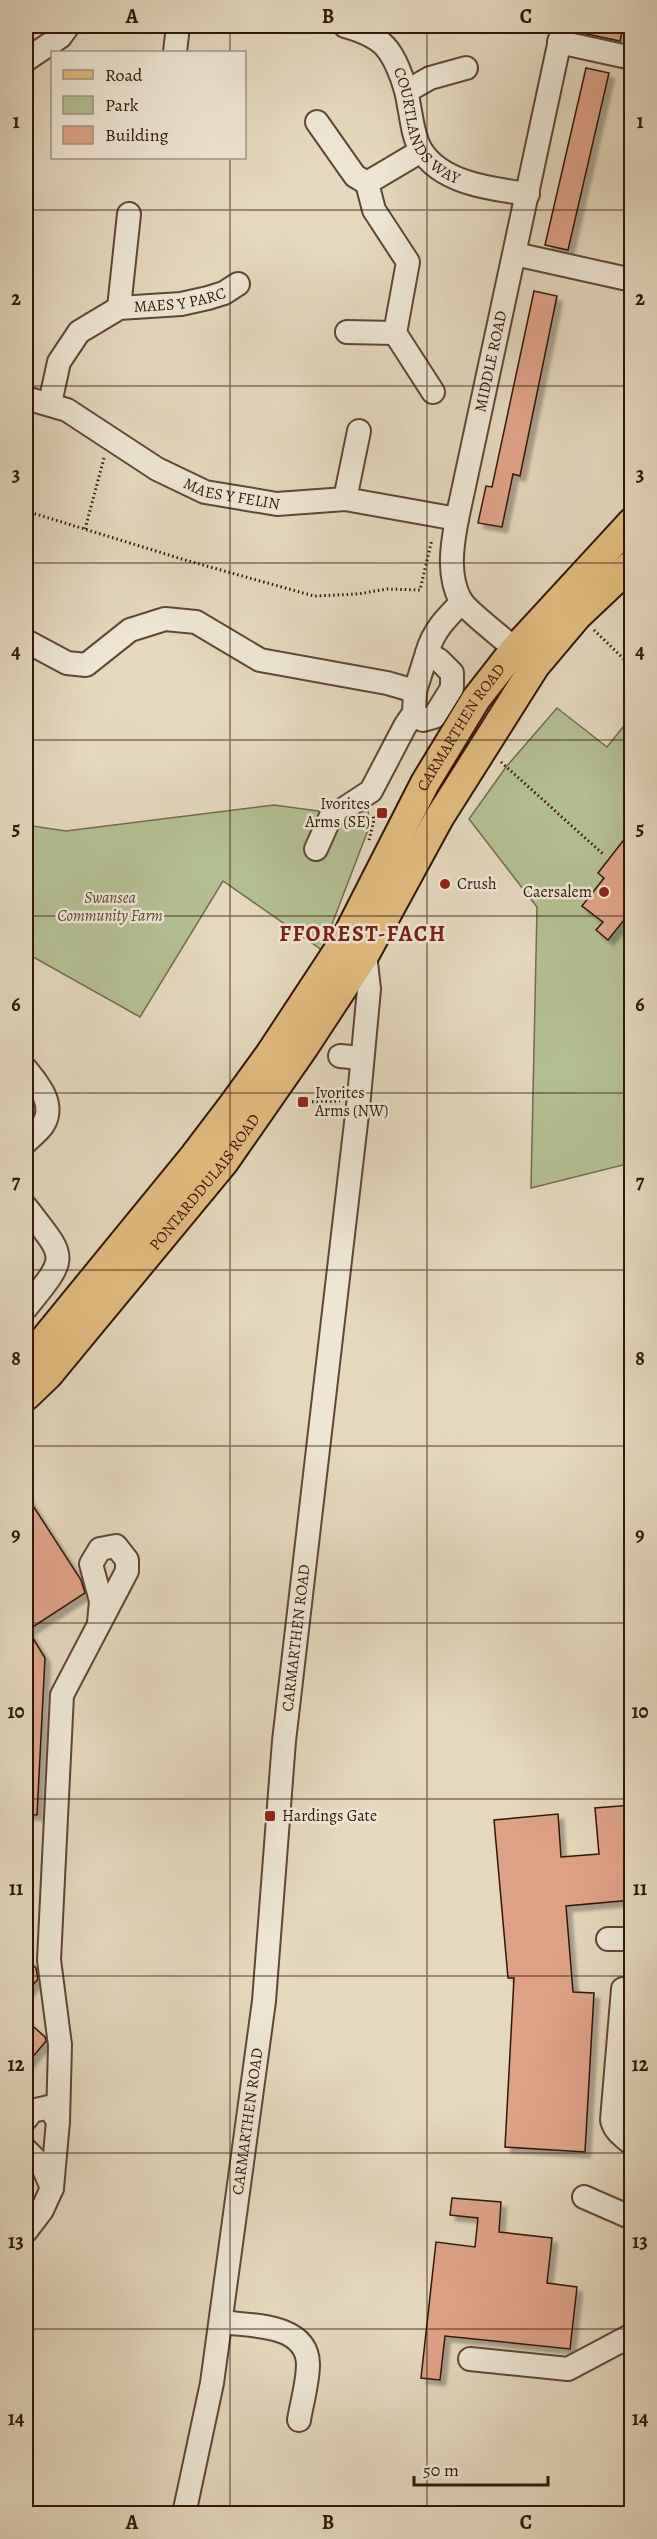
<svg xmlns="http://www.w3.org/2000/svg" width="657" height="2539" font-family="Alegreya,serif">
<defs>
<filter id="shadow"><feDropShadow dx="5.5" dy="5.5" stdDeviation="1.5" flood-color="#0004"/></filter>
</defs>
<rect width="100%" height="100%" fill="#e5d8bc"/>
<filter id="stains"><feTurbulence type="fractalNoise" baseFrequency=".00333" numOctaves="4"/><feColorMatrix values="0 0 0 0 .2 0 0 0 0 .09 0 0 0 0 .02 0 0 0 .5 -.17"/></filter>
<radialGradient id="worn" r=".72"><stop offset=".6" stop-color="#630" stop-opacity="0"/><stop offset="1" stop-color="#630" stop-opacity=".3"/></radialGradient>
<path fill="#b4bf91" stroke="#746a4c" stroke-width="1.5" d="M557,708L607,747L631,717V1163L531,1188L537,907L469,819L506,767Z
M365,789L370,825L322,950L223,881L140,1017L26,953V825L66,831L274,805L318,811Z"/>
<path fill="#dea387" stroke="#331607" stroke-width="1.5" filter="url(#shadow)" d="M578,26H623L620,41L577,32Z
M586,68L609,73L568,250L545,245Z
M534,291L557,296L520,476L513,474L502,527L478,523L486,486L492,487Z
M623,841L632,847V910L608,940L596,930L603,922L582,906L604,878L598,873Z
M26,1495L81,1580L85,1593L28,1630L45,1658L37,1815L26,1814Z
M632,1805V1900L566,1906L573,1992L594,1993L585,2152L505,2147L514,1978H508L494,1820L558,1814L561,1857L599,1854L595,1808Z
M26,1958L36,1968L38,1979L26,1993Z
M26,2020L45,2037L46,2041L26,2065Z
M452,2198L501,2202L499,2232L552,2238L547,2283L577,2287L570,2349L445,2336L440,2380L421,2378L436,2242L475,2247L478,2218L450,2215Z"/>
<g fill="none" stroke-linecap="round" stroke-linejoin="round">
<g stroke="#604634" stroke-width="26">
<g id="minor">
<path id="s1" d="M345,26C359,30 379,37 388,50C398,63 407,90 409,106C412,120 413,137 421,150C442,184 493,189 528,194"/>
<path d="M559,42L632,58"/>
<path d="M175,52L178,26"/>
<path d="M26,60L60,37L68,26"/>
<path d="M407,91L430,78L466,68"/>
<path d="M317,122L355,176L367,183"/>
<path d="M367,183L374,210L408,262L395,333L433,392"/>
<path d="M367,183L421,151"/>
<path d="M515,254L632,280"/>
<path d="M119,308L129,214"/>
<path d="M347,332L395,333"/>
<path id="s2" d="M26,398L67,410L157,469L205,492L277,504L345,499L457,519"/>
<path id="s3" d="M50,403L59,362L79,332L119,308L181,304L208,298L224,293L238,284"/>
<path d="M345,499L359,431"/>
<path d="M26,641L67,663L86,665L130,630L165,619L196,622L260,660L387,683L415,691"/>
<path d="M427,653C433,631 446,618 462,602"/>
<path id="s4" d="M527,659C514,647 469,613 461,601C447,576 452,545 457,519L563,26"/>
<path d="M316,849L330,818L371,791L405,726L414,713L415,691L427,653L439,660L452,673V688L434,717L423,720L414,713"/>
<path d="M340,1056L362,1058"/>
<path d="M26,1069C38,1084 56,1104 43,1125C39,1131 31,1137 26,1142"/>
<path d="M26,1207C67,1260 69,1255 26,1308"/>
<path d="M608,1939H632"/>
<path d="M623,1989L612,2120C615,2132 623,2136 632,2144"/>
<path d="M26,2119L32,2111L49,2107L58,2121"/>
<path d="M26,2150L43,2167L52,2188L42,2210L26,2231"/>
<path d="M52,2188L58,2121L60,2045L49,1960L62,1695L127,1571V1560L116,1546L100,1549L91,1564L101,1601L99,1623"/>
<path d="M584,2197L632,2218"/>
<path d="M221,2322C250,2326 307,2323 308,2364C308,2382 302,2402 299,2420"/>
<path d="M470,2359L568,2369L632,2335"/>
<path id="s5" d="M184,2514L212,2383L264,2001L284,1741L359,1097L369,989L365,954L358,950"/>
</g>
</g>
<g stroke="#331607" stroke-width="32">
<g id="major">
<path id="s6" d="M26,1362L195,1155L233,1105L270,1054L345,940L425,783L476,699L515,649L632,522"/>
<path id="s7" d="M26,1396L48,1375L224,1162L304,1047L365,954L439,818L535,666L578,615L632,564"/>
</g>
</g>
<path stroke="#331607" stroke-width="3" stroke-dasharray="1.5 3" stroke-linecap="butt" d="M26,511L185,560L314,596L358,594L387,589L420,590L432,539
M85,529L104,458
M594,630L632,667
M501,762L604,855
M369,840L374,820L373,814
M303,1102L340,1101"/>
<use href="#minor" stroke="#eee6d3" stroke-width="22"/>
<use href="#major" stroke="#e2bc7e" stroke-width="28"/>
</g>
<path fill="none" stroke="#331607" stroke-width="1.5" stroke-opacity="0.55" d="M230,26V52M427,26V2514M230,158V2514M26,210H632M26,386H632M26,563H632M26,740H632M26,916H632M26,1093H632M26,1270H632M26,1446H632M26,1623H632M26,1799H632M26,1976H632M26,2153H632M26,2329H632"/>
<g fill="#8f2418" stroke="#eee6d3" stroke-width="2">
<rect x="376" y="807" width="12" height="12" rx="3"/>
<circle cx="445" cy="884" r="6"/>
<circle cx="604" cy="892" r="6"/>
<rect x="297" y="1096" width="12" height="12" rx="3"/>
<rect x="264" y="1810" width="12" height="12" rx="3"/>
</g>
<g text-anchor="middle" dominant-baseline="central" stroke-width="5" stroke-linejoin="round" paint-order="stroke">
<g font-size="16" fill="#331607" stroke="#eee6d3">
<text stroke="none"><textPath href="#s1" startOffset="138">COURTLANDS WAY</textPath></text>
<text stroke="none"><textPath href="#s3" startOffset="186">MAES Y PARC</textPath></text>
<text stroke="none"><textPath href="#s4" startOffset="333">MIDDLE ROAD</textPath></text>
<text stroke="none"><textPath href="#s2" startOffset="230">MAES Y FELIN</textPath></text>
<text stroke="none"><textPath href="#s6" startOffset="772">CARMARTHEN ROAD</textPath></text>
<text stroke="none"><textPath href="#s7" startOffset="279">PONTARDDULAIS ROAD</textPath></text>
<text stroke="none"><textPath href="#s5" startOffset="884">CARMARTHEN ROAD</textPath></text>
<text stroke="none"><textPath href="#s5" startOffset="398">CARMARTHEN ROAD</textPath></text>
</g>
<g font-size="16" fill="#331607" stroke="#eee6d3" text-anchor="start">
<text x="370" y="804" text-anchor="end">Ivorites<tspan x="370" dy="18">Arms (SE)</tspan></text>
<text x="457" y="884">Crush</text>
<text x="592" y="892" text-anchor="end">Caersalem</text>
<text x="315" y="1093">Ivorites<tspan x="315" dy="18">Arms (NW)</tspan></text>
<text x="282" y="1816">Hardings Gate</text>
</g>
<g font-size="16" font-style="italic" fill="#5a4930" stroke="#eee6d3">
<text x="110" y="898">Swansea<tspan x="110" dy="18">Community Farm</tspan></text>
</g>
<g font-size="22" font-weight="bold" letter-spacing="1.5" fill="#7a1f14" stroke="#eee6d3">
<text x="363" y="934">FFOREST-FACH</text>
</g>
</g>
<rect width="657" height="2539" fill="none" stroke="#e5d8bc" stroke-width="66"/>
<rect x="51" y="51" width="195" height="108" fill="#eee6d3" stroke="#a39381" stroke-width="1.5"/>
<rect x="63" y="70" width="30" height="9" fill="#e2bc7e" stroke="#a39381" stroke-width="1.5"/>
<text x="105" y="81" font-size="18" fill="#331607">Road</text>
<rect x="63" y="96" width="30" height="18" fill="#b4bf91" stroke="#a39381" stroke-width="1.5"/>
<text x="105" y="111" font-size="18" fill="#331607">Park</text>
<rect x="63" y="126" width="30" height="18" fill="#dea387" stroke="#a39381" stroke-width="1.5"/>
<text x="105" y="141" font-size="18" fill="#331607">Building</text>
<path d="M414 2476v9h134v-9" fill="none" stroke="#331607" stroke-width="3"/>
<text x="423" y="2476" font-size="18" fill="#331607" stroke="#eee6d3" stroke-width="4.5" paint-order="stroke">50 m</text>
<rect x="33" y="33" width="591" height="2473" fill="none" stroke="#331607" stroke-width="2"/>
<g font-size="20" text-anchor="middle" font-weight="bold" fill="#331607">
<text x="132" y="23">A</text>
<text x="328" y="23">B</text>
<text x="526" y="23">C</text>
<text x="16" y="128">1</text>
<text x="640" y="128">1</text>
<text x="16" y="305">2</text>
<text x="640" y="305">2</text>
<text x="16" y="481">3</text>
<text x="640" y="481">3</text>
<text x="16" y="658">4</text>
<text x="640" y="658">4</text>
<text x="16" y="835">5</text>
<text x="640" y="835">5</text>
<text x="16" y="1011">6</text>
<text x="640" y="1011">6</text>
<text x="16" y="1188">7</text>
<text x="640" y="1188">7</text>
<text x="16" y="1365">8</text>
<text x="640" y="1365">8</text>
<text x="16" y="1541">9</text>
<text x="640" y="1541">9</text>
<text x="16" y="1718">10</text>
<text x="640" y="1718">10</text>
<text x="16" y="1895">11</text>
<text x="640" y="1895">11</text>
<text x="16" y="2071">12</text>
<text x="640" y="2071">12</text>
<text x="16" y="2248">13</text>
<text x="640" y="2248">13</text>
<text x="16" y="2425">14</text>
<text x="640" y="2425">14</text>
<text x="132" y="2529">A</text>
<text x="328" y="2529">B</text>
<text x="526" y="2529">C</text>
</g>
<rect width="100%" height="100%" filter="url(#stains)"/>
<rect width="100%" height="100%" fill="url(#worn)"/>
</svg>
